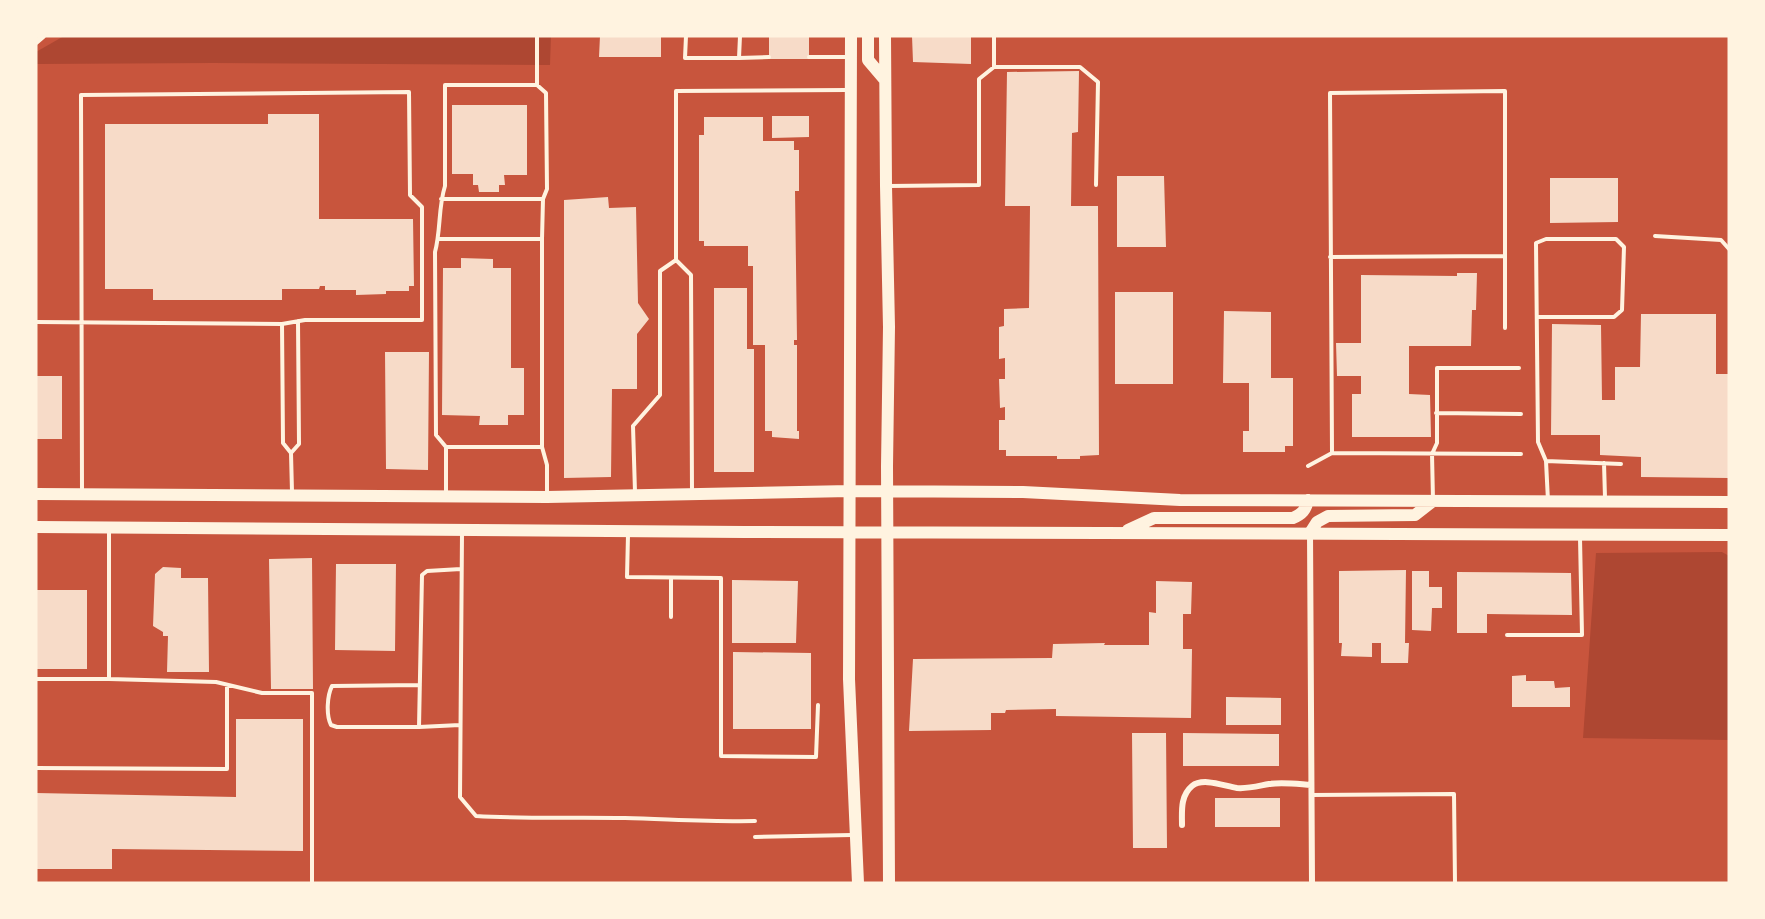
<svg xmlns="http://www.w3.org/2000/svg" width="1765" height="919" font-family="'Fira Sans Condensed',sans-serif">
<rect width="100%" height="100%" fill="#c8553d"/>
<path fill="#ae4732" d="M64,36H551L550,65L213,63L36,64V52Z
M1722,552L1729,556V740L1583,738L1596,553Z"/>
<path fill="#f7dbc8" d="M600,36H661V57H599Z
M769,36H809V59H769Z
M912,36H971V64L913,62Z
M1079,71L1078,132L1072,133L1071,206H1098L1099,455L1080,456V459H1057V456H1006V450H999V420H1005V407L1000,408L999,379H1005V358L999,359V327L1004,326V309L1029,308L1030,206H1005L1007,72Z
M452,105H527V175H504L505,185H499V192H479L478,185H473V174H452Z
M268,114H319V219H413L414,286H409V291H386V294L356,295V290H325V286H320L319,289H282V300H153V289H105V124H268Z
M772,116H809V137L772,138Z
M704,117H763V141H794V150H799V191H795L797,340H794V345H797V431H799V439L772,437V431H765V345H753V266H748V246H704V241H699V135H704Z
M1117,176H1164L1166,247H1117Z
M1550,178H1618V222L1550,223Z
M608,197L609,208L636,207L638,303L649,319L637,334V389H612L611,477L564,478V200Z
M461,258L493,259V268H511V368H524V415H508V425H479L480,416L442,415L443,268H461Z
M1457,273H1477L1476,310H1472L1471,346H1409V394L1430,395L1431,437H1352V394H1361V376H1337L1336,343H1361V275L1457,276Z
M714,288H747V349H754V472H714Z
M1115,292H1173V384H1115Z
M1224,311L1271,312V378H1293V446H1285V452H1243V431H1249V383H1223Z
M1641,314H1716V374H1729L1728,478L1641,477V457L1600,455V435H1551L1552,324L1601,325L1602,400H1615V367H1640Z
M385,352H429L428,470L386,469Z
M36,376H62V439H36Z
M312,558L313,689H271L269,559Z
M336,564H396L395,651L335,650Z
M163,567L181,568V578H208L209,672H167L168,636H163V632L153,626L155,574Z
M1406,570L1405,643H1409L1408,663H1381V643H1372V657L1341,656L1342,643H1339V571Z
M1412,571H1429V587H1442V608H1432L1431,631L1412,630Z
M1457,572L1571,573L1572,615L1487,614V633H1457Z
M732,580L798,581L796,643H732Z
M1156,581L1192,582L1191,614H1183V649H1192L1191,718L1056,716V709L1006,710L1005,713H991V730L909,731L913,659L1052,658L1053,644L1105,643L1104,645H1149V612L1156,613Z
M36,590H87V669H36Z
M733,652L811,653V729H733Z
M1526,675V681H1554L1555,688L1570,687V707H1512V676Z
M1226,697L1281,698V725H1226Z
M236,719H303V851L112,849V869H36V793L236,797Z
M1132,733H1166L1167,848H1133Z
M1183,733L1279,734V766H1183Z
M1215,798H1280V827H1215Z"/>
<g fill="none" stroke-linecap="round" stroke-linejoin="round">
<path stroke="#fff3e0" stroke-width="4" d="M537,36V85
M686,36L685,58H739L740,36
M809,57H850
M739,58L769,57
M994,67H1080L1098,82L1096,185
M889,186L979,185V79L994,67V36
M441,199H543
M1655,236L1721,240L1729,249
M439,239H542
M1330,257L1505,256
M1537,317H1614L1622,310L1624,247L1616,239H1546L1536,243L1538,442L1546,461L1548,501
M36,322L282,324L305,320H422V207L410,195L409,92L81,95C81,227 81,359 82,491
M282,324L283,443L291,453L292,492
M1436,413L1521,414
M446,447H542
M291,453L299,444L298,321
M1332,453L1330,93L1505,91V328
M1546,461L1621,464
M1604,463L1605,498
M1308,466L1332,453L1521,454
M635,492L633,426L660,395V271L676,260
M692,493L691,275L676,260V91L847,90
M446,495V447L436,435L435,252C441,230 438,208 445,186V85H537L546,93L547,189L543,199L542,239V447L547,465V495
M1433,500L1432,454L1437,443V368H1519
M462,533L460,797L476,816C526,819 575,817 625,818C668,819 711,822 755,821
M628,535L627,577L721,578V756L816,757L818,705
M671,617V578
M1507,635H1582L1580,538
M36,679H109V531
M109,679L216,682L262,693H312V883
M460,725L419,727L422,575L427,571L461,569
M419,727H337L331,725C326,715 327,696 332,686L420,685
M36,768L227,769V685
M1311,795L1454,794L1455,883
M755,837L852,835"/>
<path stroke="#fff3e0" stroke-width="6" d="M36,42L43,36
M1310,533L1312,883
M1182,825C1182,812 1180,796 1192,786C1203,777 1224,786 1237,788C1248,789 1258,786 1269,784C1283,782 1297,784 1311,785"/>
<path stroke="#fff3e0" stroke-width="12" d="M851,36L849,679L858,883
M868,36V60L885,80
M885,36L886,186L889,327L887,466L889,883
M36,494L547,497L850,491L1023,492L1180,500L1729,502
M36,527L744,532L1729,535
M1128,530L1154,518H1293C1302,514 1306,510 1308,500
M1310,533L1317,522L1328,516L1415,515L1433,501"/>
</g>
<rect width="1765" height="919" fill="none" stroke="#fff3e0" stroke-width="75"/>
</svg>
